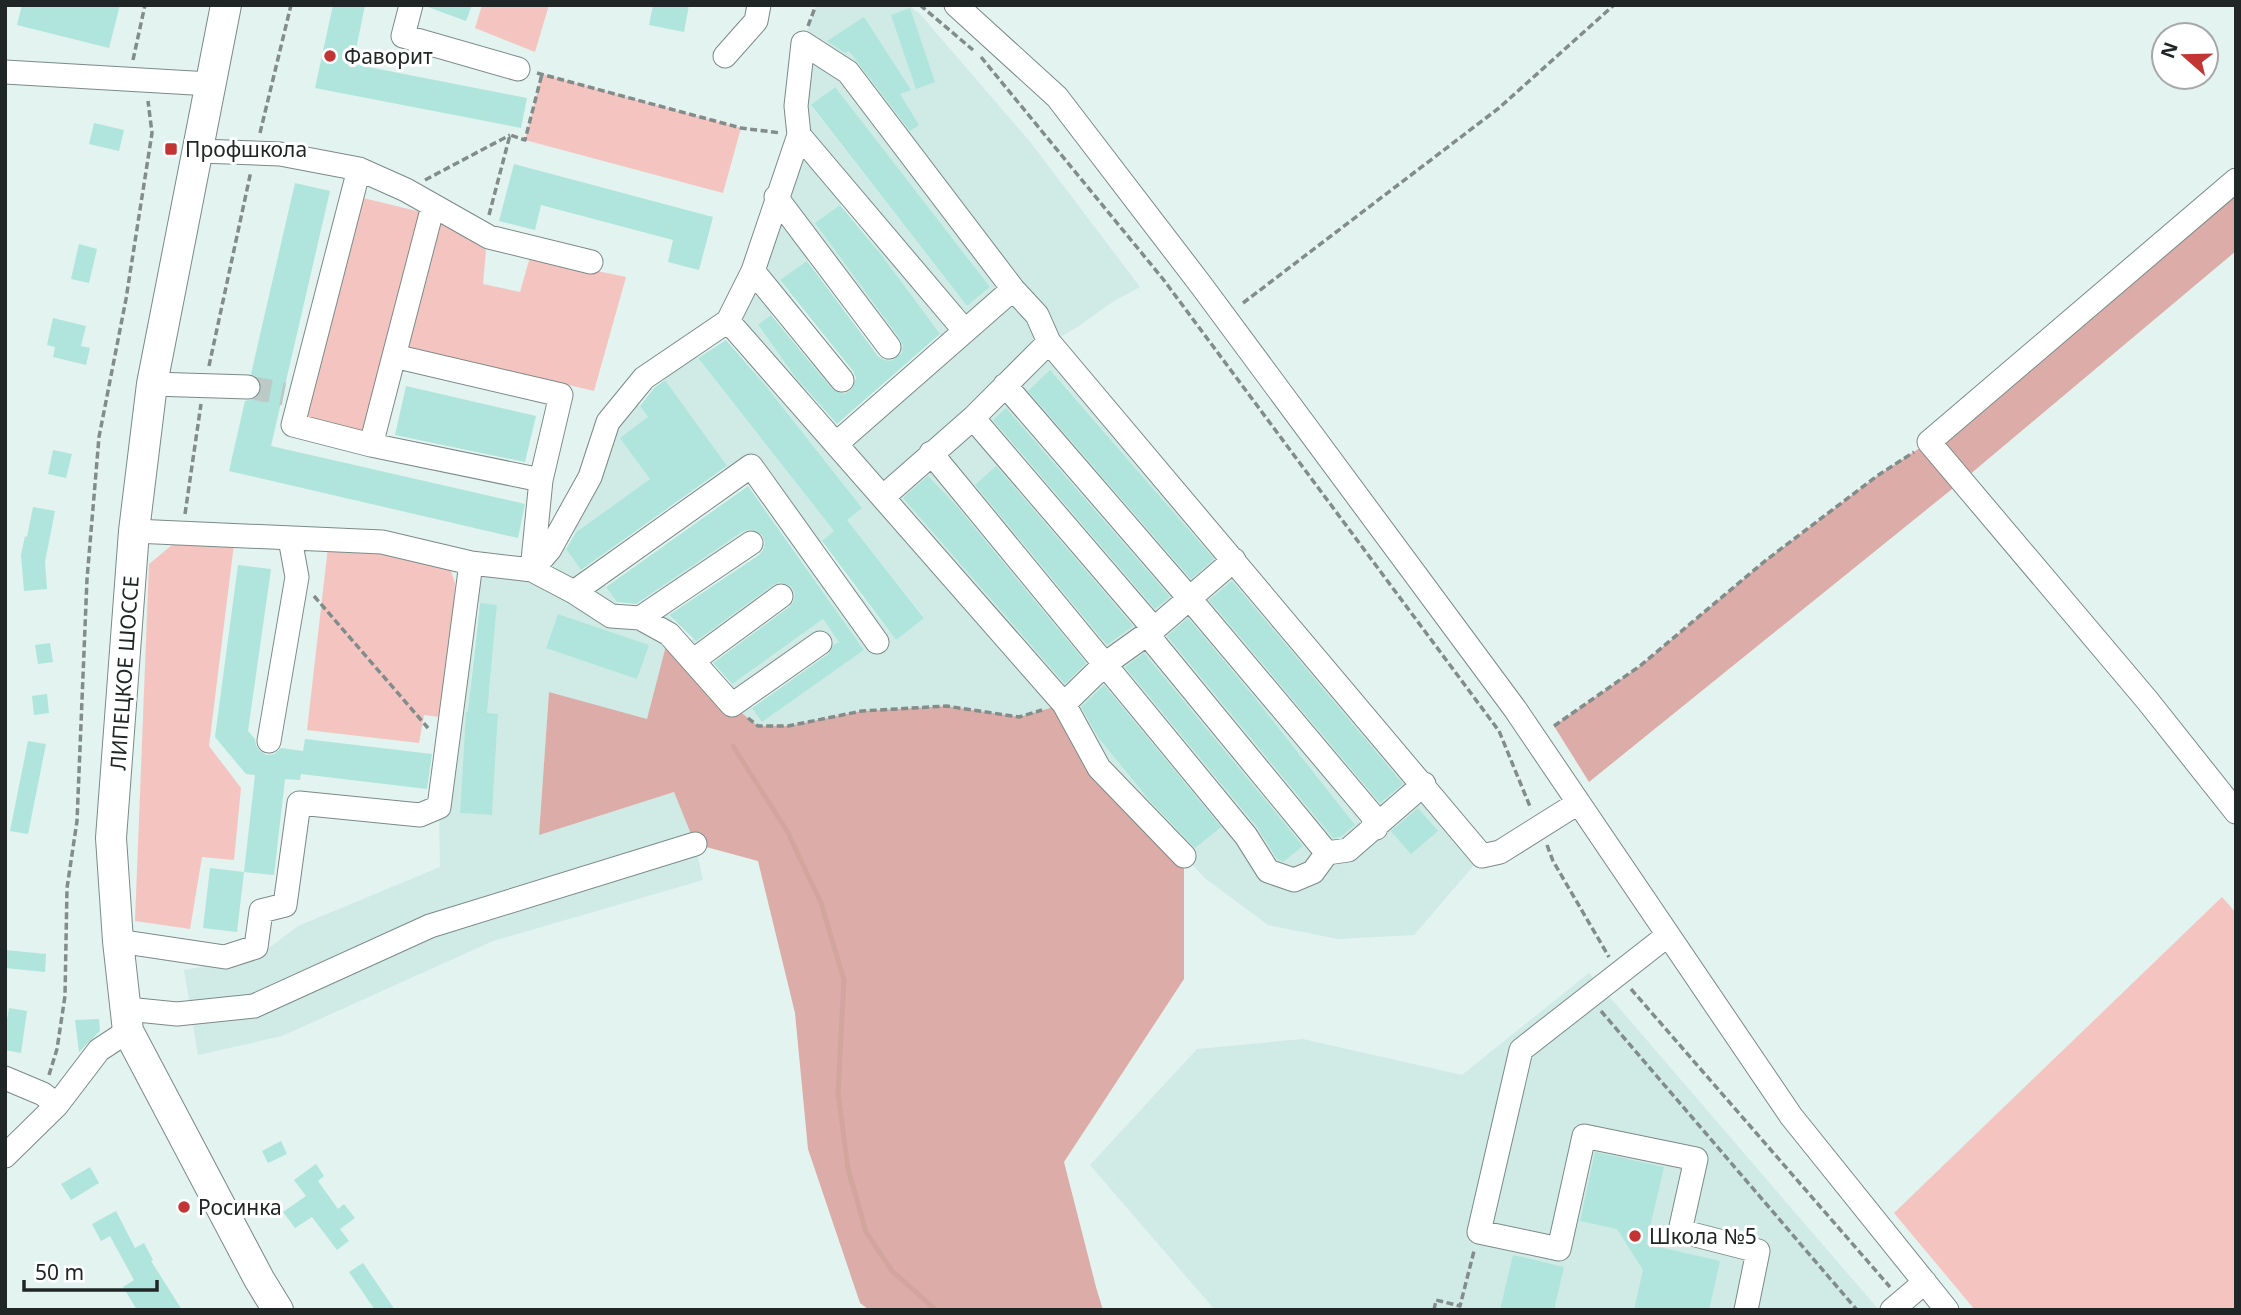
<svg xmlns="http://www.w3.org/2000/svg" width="2241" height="1315" font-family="'Noto Sans',sans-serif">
<rect width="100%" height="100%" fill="#e2f3f0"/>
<path fill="#d0eae5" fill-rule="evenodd" d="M816,5H908L920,14L1031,143L1140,287L1114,301L1079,326L1050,343L1482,856L1414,935L1338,939L1268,925L1206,879L1099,768L1064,704L1019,717L946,706L862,711L788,726H758L732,705L669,635L647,720L549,692L539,834L674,792L695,844L703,880L493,941L282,1036L198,1055L184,970L219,964L265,951L298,926L440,867L439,807L471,563L532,569L550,549L590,477L608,422L644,378L728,321L753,271L799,135L796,106L803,43ZM834,87L990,287L967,306L811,106ZM843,203L947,344L834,428L758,326L775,313L840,402L859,388L780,281L810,259L887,364L908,348L815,223ZM724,333L862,508L847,520L924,617L896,640L820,543L834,531L696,356ZM661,374L728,469L583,573L561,542L650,479L621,438L634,428L662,468L677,458L632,395ZM747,482L864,650L762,722L750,705L839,642L823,619L728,686L709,659L800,594L785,573L688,642L668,614L765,545L750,524L625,613L603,583ZM478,603L497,605L489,693L470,691ZM558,614L648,645L637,679L546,647ZM466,713L498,714L492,815L460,813Z
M1589,973L1879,1310H1215L1090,1165L1197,1049L1303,1039L1462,1075Z"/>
<path fill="#f4c5c0" d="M482,5H549L535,52L475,28Z
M542,74L741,128L723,193L525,140Z
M359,197L421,212L367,438L304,423Z
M437,219L486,250L483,284L520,292L530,257L626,277L594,391L405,346Z
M234,544L209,746L241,788L234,860L202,857L190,929L135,921L149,564L172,545Z
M328,547L429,560L451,571L455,583L447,718L424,715L419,743L307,730Z
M2222,897L2236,913V1310H1975L1894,1213Z"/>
<path fill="#dcada8" d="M2236,180V251L1962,481L1589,782L1554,726L1640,666L1765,561L1877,476L1929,442Z
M669,634L732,705L758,726H788L862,711L946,706L1019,717L1064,704L1099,768L1184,856V979L1064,1162L1096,1287L1103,1310H869L860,1303L808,1149L795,1013L758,861L695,844L674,792L539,835L549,692L647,719Z"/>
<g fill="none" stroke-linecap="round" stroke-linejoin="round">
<path stroke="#d3a59f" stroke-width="5" d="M733,746L787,831L821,903L844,980L838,1092L848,1169L866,1232L892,1271L936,1310"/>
</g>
<path fill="#afe5dc" d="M22,5H120L109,48L17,25Z
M333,5H365L353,64L527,98L521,128L315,88Z
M428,5H472L466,21L428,7Z
M653,5H689L684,32L649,25Z
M910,8L935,82L916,89L891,15Z
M864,17L911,90L900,94L919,125L910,131L849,51L845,53L827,41Z
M835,87L990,287L967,306L811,105Z
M94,123L124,130L119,151L89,144Z
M514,164L713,217L699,270L668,262L673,240L541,205L535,230L499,221Z
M295,183L330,191L271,446L525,504L518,538L229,471L245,401L255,399L262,388L260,380L251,374Z
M840,205L880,253L940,334L837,424L796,378L758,325L771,315L832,389L844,394L851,390L856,378L853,371L780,280L807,261L878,356L884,360L891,361L902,353L903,346L900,339L815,223Z
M79,244L97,249L89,283L71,279Z
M53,318L86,326L81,346L90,348L86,365L53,357L55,347L47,345Z
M726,340L765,385L862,508L847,520L924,618L896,640L822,541L834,531L698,358Z
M1050,370L1214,559L1191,579L1028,391Z
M665,380L727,466L581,570L566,549L576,532L650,479L620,438L648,417L640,406L654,388Z
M406,386L536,416L525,462L395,435Z
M1006,408L1170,597L1155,609L993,420Z
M53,450L72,454L66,478L48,474Z
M996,466L1133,626L1107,645L975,485Z
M928,476L954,503L1086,663L1065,684L903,498Z
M748,486L864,650L762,722L752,708L828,654L833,645L839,642L823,619L732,684L713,663L789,607L793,602L795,595L792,587L780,582L773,585L696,641L669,615L759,555L763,550L765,543L762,535L751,529L743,531L636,604L617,602L606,587Z
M33,507L55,511L45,562L47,589L24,591L21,555L25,536L27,537Z
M238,565L271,569L248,731L255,739L256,745L260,751L267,755L274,754L281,748L303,751L305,739L432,754L427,789L301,774L300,780L285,779L274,875L244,872L255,775L246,774L215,737Z
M1232,581L1403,784L1380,803L1209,600Z
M480,603L497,605L487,713L498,714L492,815L460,813L466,712H468Z
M558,614L649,645L637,679L546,648Z
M1188,618L1254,697L1355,825L1340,837L1333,838L1167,636Z
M50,643L53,662L38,664L35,645Z
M1144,653L1303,846L1283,862L1277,859L1257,827L1125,667Z
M1104,685L1221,827L1195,848L1150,801L1098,737L1081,707Z
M47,694L49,713L34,715L32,696Z
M28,741L46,744L28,834L10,831Z
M1418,808L1438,831L1411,854L1391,831Z
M210,868L244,872L237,932L203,928Z
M5,950L46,954L45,972L5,968Z
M9,1008L27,1011L21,1053L5,1050V1032Z
M99,1019L100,1031L79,1052L75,1020Z
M281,1141L287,1154L268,1163L262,1151Z
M1595,1152L1664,1167L1646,1244L1720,1261L1709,1310H1634L1643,1270L1617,1229L1580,1221Z
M316,1164L324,1176L318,1181L338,1209L344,1204L355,1218L340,1229L349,1241L337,1250L312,1217L295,1228L283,1212L306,1196L294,1180Z
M90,1167L99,1183L71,1200L61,1184Z
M116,1211L135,1248L144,1243L153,1260L151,1261L182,1310H137L123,1287L134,1280L110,1236L101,1241L92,1224Z
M1513,1255L1564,1267L1554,1310H1500Z
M363,1263L395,1310H375L349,1272Z"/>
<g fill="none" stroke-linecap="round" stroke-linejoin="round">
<path stroke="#bbcac7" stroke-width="23" stroke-dasharray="23 11" stroke-linecap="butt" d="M248,387L284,394"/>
<g stroke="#7b8a87" stroke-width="25">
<path id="minor" d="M411,5L403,36L518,69
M956,5L1057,97L1201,285L1515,709L1791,1116L1947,1310
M725,56L756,21L759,5
M5,72L210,84
M799,135L965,331
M199,151L280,154L359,169L406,190L489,237L591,262
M359,169L293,425L371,445L541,480L532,570
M2236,180L1929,442L2147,700L2236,812
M776,197L889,347
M433,206L394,356L561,395L541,480
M753,271L842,380
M728,321L1064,704L1099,768L1184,856
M152,384L248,387
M1005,385L1190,599L1372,815L1376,828
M973,418L1154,629
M836,444L1013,289
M371,445L394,356
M931,453L1246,836L1268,871L1294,880L1313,872L1327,853L1348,850L1424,784
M883,497L973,418L1049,342
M134,531L382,542L471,563L532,570L574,592L611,616L640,618L669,634L732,705L820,643
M532,570L550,549L590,477L608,422L644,378L728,321L753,271L799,135L796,106L803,43L848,72L1013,289L1037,315L1049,342L1482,856L1500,852L1578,803
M574,592L751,466L877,642
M640,618L751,543
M1147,634L1327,853
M694,660L781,596
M1064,704L1105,664L1154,629L1234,560
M269,741L297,577L290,539
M1668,935L1521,1050L1479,1232L1559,1249L1584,1136L1696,1159L1680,1231L1758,1251L1746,1310
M118,941L225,957L256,947L261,911L285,905L299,803L420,815L439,807L471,563
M127,1009L177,1014L254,1006L430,926L695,844
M5,1078L43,1094L57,1105
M5,1156L57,1105L99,1050L128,1031
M1892,1310L1925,1282"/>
</g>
<g stroke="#7b8a87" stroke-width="32">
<path id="major" d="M226,5L152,384L134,531L111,838L118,941L128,1031L259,1279L278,1310"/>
</g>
<path stroke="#828d8b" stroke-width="3.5" stroke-dasharray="7 3.5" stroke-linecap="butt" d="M920,5L973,50
M808,26L816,5
M981,57L1163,279L1499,731L1531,809
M133,60L145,5
M537,73L741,128L781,133
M260,133L291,5
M425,180L510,135
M489,215L510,135L525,140L542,74
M1243,303L1499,108L1614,5
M209,366L251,171
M185,514L201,404
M314,596L428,728
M748,718L758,726H788L862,711L946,706L1019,717L1042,710
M1554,726L1640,666L1765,561L1877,476L1914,452
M1547,845L1553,861L1609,957
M1631,989L1890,1287
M1601,1011L1857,1310
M49,1075L57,1049L65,996L67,888L77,821L87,579L99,437L126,299L152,133L148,101
M1434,1310L1436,1300L1460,1306L1474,1251"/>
<use href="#minor" stroke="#fff" stroke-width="23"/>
<use href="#major" stroke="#fff" stroke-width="30"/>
</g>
<g fill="#c33534" stroke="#fff" stroke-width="2.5">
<circle cx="330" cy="56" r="7"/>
<rect x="164" y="142" width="14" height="14" rx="3.5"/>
<circle cx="184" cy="1207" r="7"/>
<circle cx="1635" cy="1236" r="7"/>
</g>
<g text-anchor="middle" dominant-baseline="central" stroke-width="6" stroke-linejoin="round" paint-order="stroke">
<g font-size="21" fill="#202625" stroke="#fff" text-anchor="start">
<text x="344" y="56">Фаворит</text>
<text x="185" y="149">Профшкола</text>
<text x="198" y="1207">Росинка</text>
<text x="1649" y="1236">Школа №5</text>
</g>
<g font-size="21" fill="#202625" stroke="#fff">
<text transform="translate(124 673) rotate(-86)">ЛИПЕЦКОЕ ШОССЕ</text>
</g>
</g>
<rect width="2241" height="1315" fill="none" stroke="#202625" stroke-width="14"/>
<g transform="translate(2185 56) rotate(290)"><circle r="33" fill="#ffffff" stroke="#a6a8a8" stroke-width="2"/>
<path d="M0-5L12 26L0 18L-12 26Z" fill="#c33534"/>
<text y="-10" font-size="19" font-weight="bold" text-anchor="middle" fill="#202625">N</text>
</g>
<path d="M24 1280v10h133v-10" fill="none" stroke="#202625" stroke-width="3.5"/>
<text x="35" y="1280" font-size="21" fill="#202625" stroke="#ffffff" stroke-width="5" paint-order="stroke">50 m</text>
</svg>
